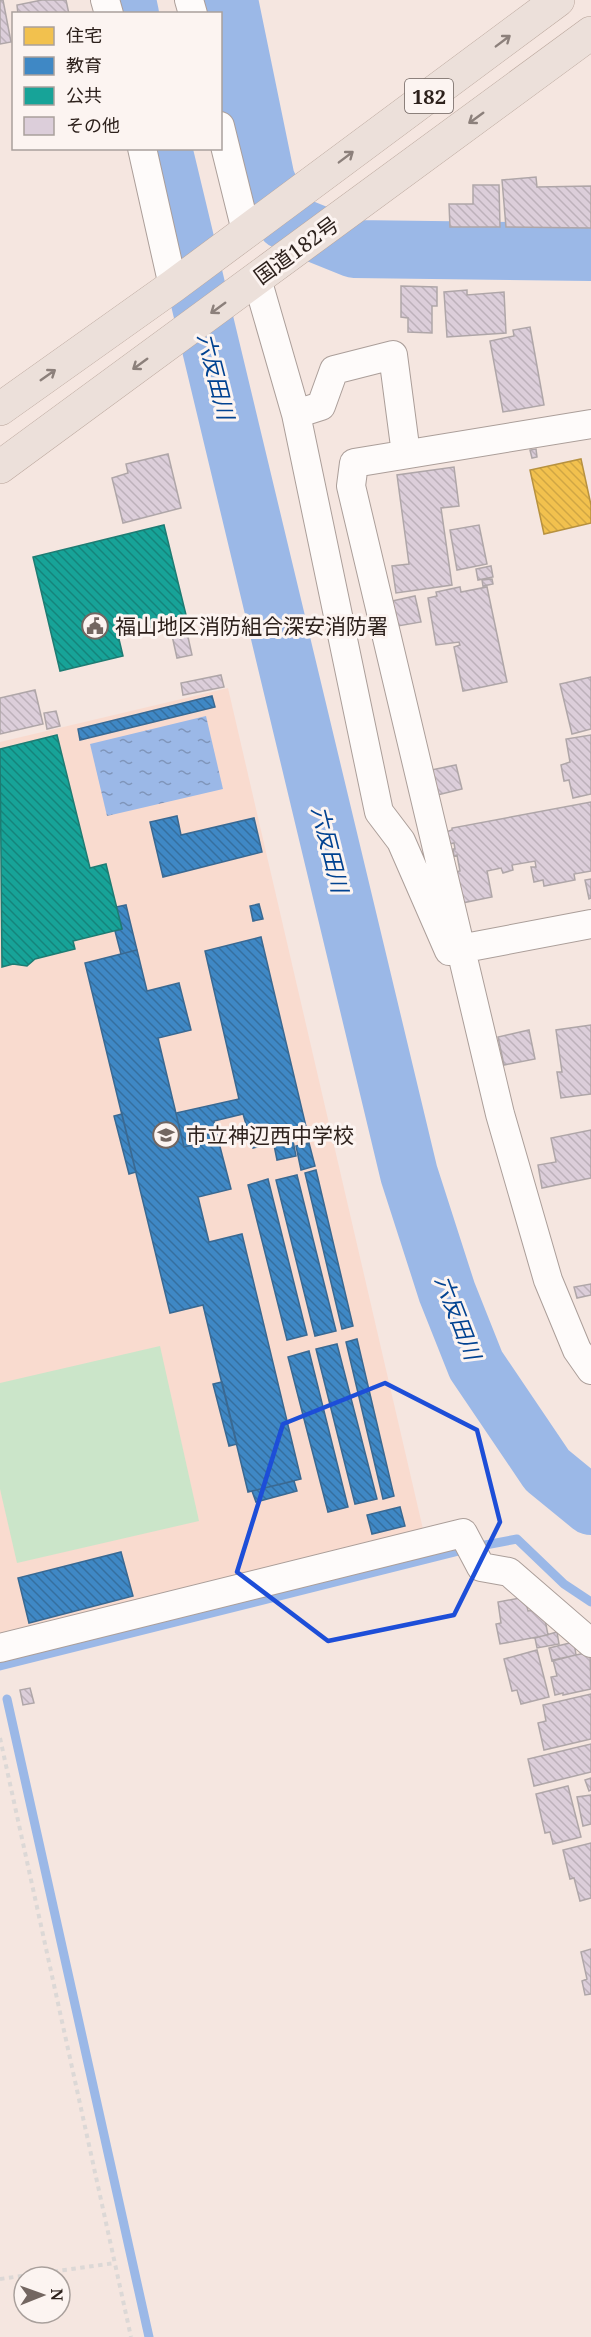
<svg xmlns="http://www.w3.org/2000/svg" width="591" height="2337" font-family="'Noto Serif','Noto Sans JP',serif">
<defs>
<pattern id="water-ripples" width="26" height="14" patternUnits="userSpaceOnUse" patternTransform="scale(1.5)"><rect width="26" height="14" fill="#9bb8e7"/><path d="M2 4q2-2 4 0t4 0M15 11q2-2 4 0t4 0" fill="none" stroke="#7f95ba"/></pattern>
<pattern id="homes-back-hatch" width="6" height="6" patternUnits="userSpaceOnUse" patternTransform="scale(1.5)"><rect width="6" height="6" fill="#f2c14e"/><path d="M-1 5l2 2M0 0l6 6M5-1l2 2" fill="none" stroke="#d0a644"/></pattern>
<pattern id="schools-back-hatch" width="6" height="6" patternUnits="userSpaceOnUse" patternTransform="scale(1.5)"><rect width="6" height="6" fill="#3f88c5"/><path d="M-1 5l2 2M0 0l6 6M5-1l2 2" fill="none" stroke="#356f9f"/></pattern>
<pattern id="public-back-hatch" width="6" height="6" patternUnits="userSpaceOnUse" patternTransform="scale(1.5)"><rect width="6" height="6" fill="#17a398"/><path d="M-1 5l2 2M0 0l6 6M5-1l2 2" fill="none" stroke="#15847b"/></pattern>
<pattern id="building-back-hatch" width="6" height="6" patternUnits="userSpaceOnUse" patternTransform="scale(1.5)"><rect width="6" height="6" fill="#dcceda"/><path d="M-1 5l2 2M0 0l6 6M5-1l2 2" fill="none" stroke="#bdb1ba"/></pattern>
</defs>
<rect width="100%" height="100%" fill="#f5e6e0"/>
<path fill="#f9dbcf" d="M228,688L423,1529L0,1633V742Z"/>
<path fill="#cbe5c9" d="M160,1346L199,1521L17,1563L0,1489V1383Z"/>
<path fill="url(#water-ripples)" d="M206,716L223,789L107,816L90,744Z"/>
<path fill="url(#homes-back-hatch)" stroke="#b7913f" stroke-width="1.5" d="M581,459L591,505V523L544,534L530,470Z"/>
<path fill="url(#schools-back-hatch)" stroke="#3a6992" stroke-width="1.5" d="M212,696L215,707L80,740L78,729Z
M177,816L181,835L254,818L262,852L163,877L150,822Z
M259,904L263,919L253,921L250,906Z
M126,905L137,950L121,954L115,931L122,929L116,907Z
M261,937L308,1135L253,1148L243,1114L214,1121L218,1139L184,1147L176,1113L239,1099L205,951Z
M137,950L147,991L179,983L191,1030L158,1038L184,1147L218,1139L231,1189L198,1197L209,1242L242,1234L301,1479L248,1492L203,1305L170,1313L85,963Z
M122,1114L136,1172L129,1174L114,1116Z
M293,1141L296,1156L277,1160L274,1145Z
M309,1143L315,1166L301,1170L296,1146Z
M316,1170L353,1326L342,1329L305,1173Z
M297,1175L336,1331L315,1336L276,1180Z
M268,1179L307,1335L287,1340L248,1185Z
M357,1339L394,1496L383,1499L346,1342Z
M337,1344L377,1499L355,1504L316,1349Z
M309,1351L348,1507L328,1512L288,1357Z
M222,1382L237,1444L229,1446L213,1384Z
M294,1481L297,1491L256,1502L252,1491Z
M400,1507L405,1526L372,1534L367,1515Z
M121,1552L133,1596L29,1623L18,1578Z"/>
<path fill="url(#public-back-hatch)" stroke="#1e7c73" stroke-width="1.5" d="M164,525L187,619L118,635L123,656L60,671L33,557Z
M57,735L90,868L106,864L122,929L73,941L75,949L35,959L27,966L13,964L2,967L0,749Z"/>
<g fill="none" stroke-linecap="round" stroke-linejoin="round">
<path stroke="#9bb8e7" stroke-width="9" d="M480,1546L517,1539L564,1584L591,1602
M0,1666L459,1551
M7,1699L149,2337"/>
<path stroke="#9bb8e7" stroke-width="58" d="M127,0L130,14
M229,0L266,180L285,221L354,249L591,252
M163,148L409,1174L447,1292L476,1365L547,1470L591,1506"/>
</g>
<path fill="url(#building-back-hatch)" stroke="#afa6a8" stroke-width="1.5" d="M0,0H3L11,42L0,44Z
M42,0H66L69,14H18L17,5Z
M536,177L537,187L591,186V228L506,227L502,180Z
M473,185H499L500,227H450L449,204H473Z
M401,286L437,287V306H432V333L408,332V318L401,317Z
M467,290V295L504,292L506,333L447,337L444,292Z
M530,327L544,405L503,412L490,341L514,336L513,330Z
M536,449L537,457L532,458L530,450Z
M168,454L181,508L123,523L112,478L128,473L126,464Z
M454,467L459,506L441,508L452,585L396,593L392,566L409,564L397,475Z
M479,525L487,564L457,570L450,530Z
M491,566L493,577L478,580L476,569Z
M492,579L493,584L483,586L482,580Z
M460,587L461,592L487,587L507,682L463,691L454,647L460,645L459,642L436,645L428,598L437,596L436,592Z
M415,596L421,622L398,626L392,601Z
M186,628L192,655L177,658L171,631Z
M221,675L224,687L183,695L181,683Z
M591,677V729L572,734L560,684Z
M35,690L43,724L0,734V698Z
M56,711L60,726L47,729L44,713Z
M591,735V794L573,798L569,780L564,781L561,765L570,762L566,739Z
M456,765L462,789L437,795L431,770Z
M591,802V871L574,874L575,880L544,886L543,880L534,882L531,867H536L535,861L512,865L513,870L503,873L501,868L487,871L492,897L462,903L455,872L460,871L457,855L454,856L453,849H455L454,843L449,844L446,832L452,830V828Z
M591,879V898L589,899L585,880Z
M591,1025V1094L561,1098L557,1072H562L556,1030Z
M529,1030L535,1059L504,1065L498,1037Z
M591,1130V1178L542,1188L538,1165L556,1162L551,1138Z
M591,1284V1295L577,1298L574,1287Z
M525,1597L528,1611L543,1609L548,1635L500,1644L496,1624L501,1623L498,1602Z
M557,1632L559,1644L537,1648L535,1638Z
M574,1642L576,1655L552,1661L549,1648Z
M537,1650L549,1697L521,1704L517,1690L512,1691L504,1659Z
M590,1652L591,1689L563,1695V1693L555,1695L551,1677L557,1676L553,1660Z
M30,1688L34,1703L23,1705L20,1690Z
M591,1694V1739L544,1750L538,1723L546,1721L543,1705Z
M591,1744V1772L534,1786L528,1759Z
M591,1778V1790L589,1791L585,1780Z
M568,1786L581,1837L553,1844L550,1832L545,1833L536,1794Z
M591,1795V1824L583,1826L577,1797Z
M591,1843V1898L580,1901L574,1878L570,1879L563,1850Z
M591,1949V1994L585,1995L582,1981L587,1979L581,1952Z"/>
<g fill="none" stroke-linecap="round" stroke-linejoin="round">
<g stroke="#ab9e99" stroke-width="30">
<path id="minor" d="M105,0L109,14
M189,0L193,14
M220,126L246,231
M142,148L173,286
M257,279L296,414L379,812L401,841L449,951L591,924
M296,414L321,406L334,370L393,355L406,454
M591,424L354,463L351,486L500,1114L548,1280L577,1350L591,1370
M0,1648L463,1533L481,1567L509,1572L591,1643"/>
</g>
<g stroke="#baa69c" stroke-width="34">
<path id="trunk" d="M0,409L173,286L558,0
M0,467L591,33"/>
</g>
<path stroke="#dcd8d6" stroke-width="4" stroke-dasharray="4.5 4.5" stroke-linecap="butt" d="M0,1738L131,2337
M0,2279L115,2263"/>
<use href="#minor" stroke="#fefbfa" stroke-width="28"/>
<use href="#trunk" stroke="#ece0da" stroke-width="33"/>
</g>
<defs><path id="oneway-shaft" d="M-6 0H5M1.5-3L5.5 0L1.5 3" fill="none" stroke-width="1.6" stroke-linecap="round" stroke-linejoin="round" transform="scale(1.5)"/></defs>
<g stroke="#8c807b">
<use href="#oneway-shaft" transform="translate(503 41) rotate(-37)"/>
<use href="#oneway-shaft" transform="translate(476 118) rotate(144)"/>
<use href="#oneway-shaft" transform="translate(346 157) rotate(-37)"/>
<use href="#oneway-shaft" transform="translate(218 308) rotate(144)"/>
<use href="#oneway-shaft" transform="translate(140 364) rotate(144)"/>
<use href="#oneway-shaft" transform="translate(48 375) rotate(-35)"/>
</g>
<path fill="none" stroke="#1d4ed8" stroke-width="4.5" stroke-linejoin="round" d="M385,1383L477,1430L500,1522L454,1615L328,1641L237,1572L283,1424Z"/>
<defs>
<g id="civic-ring" transform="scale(1.35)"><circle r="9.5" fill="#fcf4f1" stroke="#736661" stroke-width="1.5"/><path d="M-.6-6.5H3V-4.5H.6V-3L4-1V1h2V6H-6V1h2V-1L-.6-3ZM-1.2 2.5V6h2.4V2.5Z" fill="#736661"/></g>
<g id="school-ring" transform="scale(1.35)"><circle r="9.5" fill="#fcf4f1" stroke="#736661" stroke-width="1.5"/><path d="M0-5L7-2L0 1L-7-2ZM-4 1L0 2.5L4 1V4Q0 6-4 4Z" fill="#736661"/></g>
</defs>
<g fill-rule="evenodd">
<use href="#civic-ring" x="95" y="626"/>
<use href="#school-ring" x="166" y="1135"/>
</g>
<g text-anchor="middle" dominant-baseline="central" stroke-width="6" stroke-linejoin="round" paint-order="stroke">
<rect fill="#fcf4f1" stroke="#6b605c" stroke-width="1.5" x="405" y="79" width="48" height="34" rx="4.5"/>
<g font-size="20" font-weight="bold" fill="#2d211c">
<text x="429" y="96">182</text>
</g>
<g font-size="21" fill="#2d211c" stroke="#fcf4f1">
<text transform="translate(296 250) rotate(-36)">国道182号</text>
</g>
<g font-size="21" fill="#2d211c" stroke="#fcf4f1" text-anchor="start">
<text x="115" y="626">福山地区消防組合深安消防署</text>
<text x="186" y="1135">市立神辺西中学校</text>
</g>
<g font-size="22" font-style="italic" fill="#014291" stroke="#fcf4f1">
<text transform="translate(217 376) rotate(76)">六反田川</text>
<text transform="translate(331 849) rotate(76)">六反田川</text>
<text transform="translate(459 1317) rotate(69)">六反田川</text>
</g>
</g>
<rect x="12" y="12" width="210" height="138" fill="#fcf4f1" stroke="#a9a09c" stroke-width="1.5"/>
<rect x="24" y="27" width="30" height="18" fill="#f2c14e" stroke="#a9a09c" stroke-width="1.5"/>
<text x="66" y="42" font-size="18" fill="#2d211c">住宅</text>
<rect x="24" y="57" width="30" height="18" fill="#3f88c5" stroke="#a9a09c" stroke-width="1.5"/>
<text x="66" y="72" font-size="18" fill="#2d211c">教育</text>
<rect x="24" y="87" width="30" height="18" fill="#17a398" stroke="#a9a09c" stroke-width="1.5"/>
<text x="66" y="102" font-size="18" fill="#2d211c">公共</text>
<rect x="24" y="117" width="30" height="18" fill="#dcceda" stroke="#a9a09c" stroke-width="1.5"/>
<text x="66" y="132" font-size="18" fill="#2d211c">その他</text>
<g transform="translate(42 2295) rotate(89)"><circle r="28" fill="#fcf4f1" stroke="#a9a09c" stroke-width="1.5"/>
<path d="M0-4.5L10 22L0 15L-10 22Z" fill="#736661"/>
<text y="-9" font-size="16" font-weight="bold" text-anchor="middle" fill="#2d211c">N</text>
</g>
</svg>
